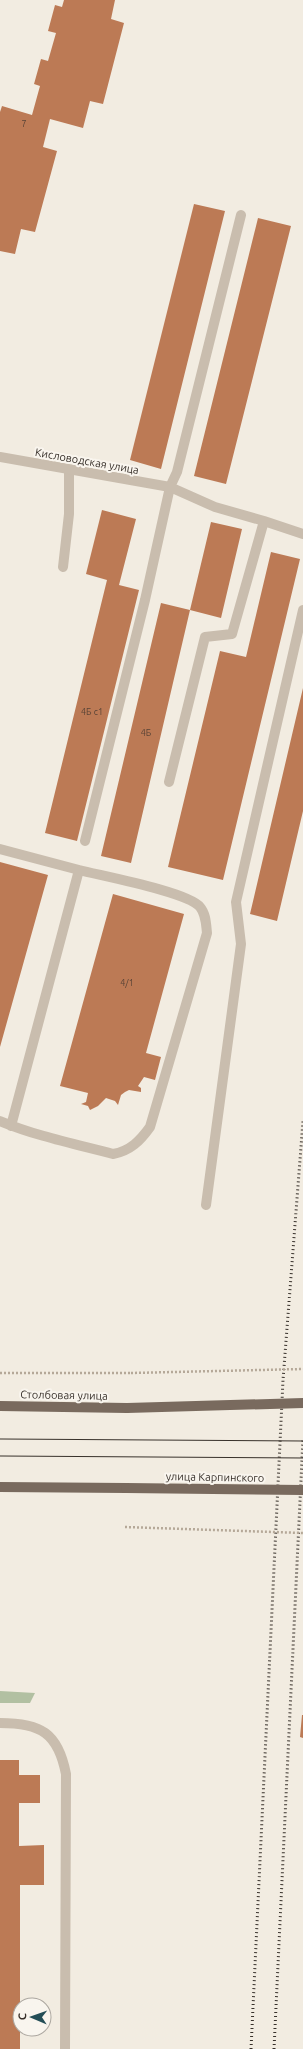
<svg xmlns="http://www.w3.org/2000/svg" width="303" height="2049" font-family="Ubuntu,sans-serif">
<rect width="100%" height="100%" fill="#f2ece1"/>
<path fill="#b2c0a2" d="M0,1691L35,1693L30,1703H0Z"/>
<path fill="#bc7a55" d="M64,0H115L111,19L124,23L103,104L90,101L83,128L50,119L43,147L57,151L35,232L21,229L15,254L0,251V112L2,106L32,115L40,86L34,84L41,59L48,61L56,33L48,31L55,5L62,7Z
M194,204L225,211L161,469L130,460Z
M258,218L291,226L226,484L194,476Z
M102,510L136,519L119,585L139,590L77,841L45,833L107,580L86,574Z
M211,522L242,529L221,618L190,610L131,863L101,856L161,603L190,610Z
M271,552L300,559L223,880L168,867L220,651L246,657Z
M303,688V811L277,921L250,914Z
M0,862L48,875L0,1047Z
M113,894L184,914L146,1053L161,1057L155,1080L144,1077L138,1086L141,1088V1092L129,1090L125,1092L121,1095L118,1105L115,1101L106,1098L98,1106L90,1110L88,1106L81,1104L86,1102L88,1093L60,1086Z
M302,1715H303V1738L300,1737Z
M0,1760H19V1775H40V1803H19V1846L44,1845V1885H20V2049H0Z"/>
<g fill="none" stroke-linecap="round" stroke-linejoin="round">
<path stroke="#b5a898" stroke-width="2.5" stroke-dasharray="2 2" stroke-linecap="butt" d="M0,1373H131"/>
<path stroke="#c9bdae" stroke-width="10" d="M264,521L303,534
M63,567L69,514V470
M169,782L205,637L232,634L264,521L215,507L170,487
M85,841L145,600L170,487L177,472L241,215
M0,849L79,870
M0,1121C36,1136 75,1144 113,1154C130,1151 140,1141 150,1127L207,933C206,924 206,914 200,907C188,892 102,876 79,870L11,1126
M206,1205L241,944L236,902L303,610
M0,1723C41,1723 58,1733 66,1774L65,2049"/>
<path stroke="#c9bdae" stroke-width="10" d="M0,457L170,487"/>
<path stroke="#796a5e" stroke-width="10" d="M0,1406L127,1408
M0,1487L126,1488"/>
<path stroke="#38312b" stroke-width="1" d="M0,1439L303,1441
M0,1456L303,1458"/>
<path stroke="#38312b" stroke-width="3" stroke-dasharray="1 3" stroke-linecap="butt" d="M251,2049L283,1380L303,1121
M274,2049L303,1438"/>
<path stroke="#b5a898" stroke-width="2.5" stroke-dasharray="2 2" stroke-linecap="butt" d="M131,1373L303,1369
M125,1527L303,1533"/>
<path stroke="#796a5e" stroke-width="10" d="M127,1408L303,1403
M126,1488L303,1490"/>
</g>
<g text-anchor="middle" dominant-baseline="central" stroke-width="4" stroke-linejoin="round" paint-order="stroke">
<g font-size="9" fill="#594336">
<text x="24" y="124">7</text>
<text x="92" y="712">4Б с1</text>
<text x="146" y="733">4Б</text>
<text x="127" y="983">4/1</text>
</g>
<g font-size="11" fill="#38312b" stroke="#f9f5ee">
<text transform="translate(87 461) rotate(10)">Кисловодская улица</text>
<text transform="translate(64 1395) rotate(1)">Столбовая улица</text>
<text transform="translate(215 1477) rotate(1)">улица Карпинского</text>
</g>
</g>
<g transform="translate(32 2017) rotate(272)"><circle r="19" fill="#f9f5ee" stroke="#aca7a0"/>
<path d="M0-3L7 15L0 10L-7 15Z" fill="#244e57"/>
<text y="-6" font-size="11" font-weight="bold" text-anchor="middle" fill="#38312b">С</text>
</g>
</svg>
